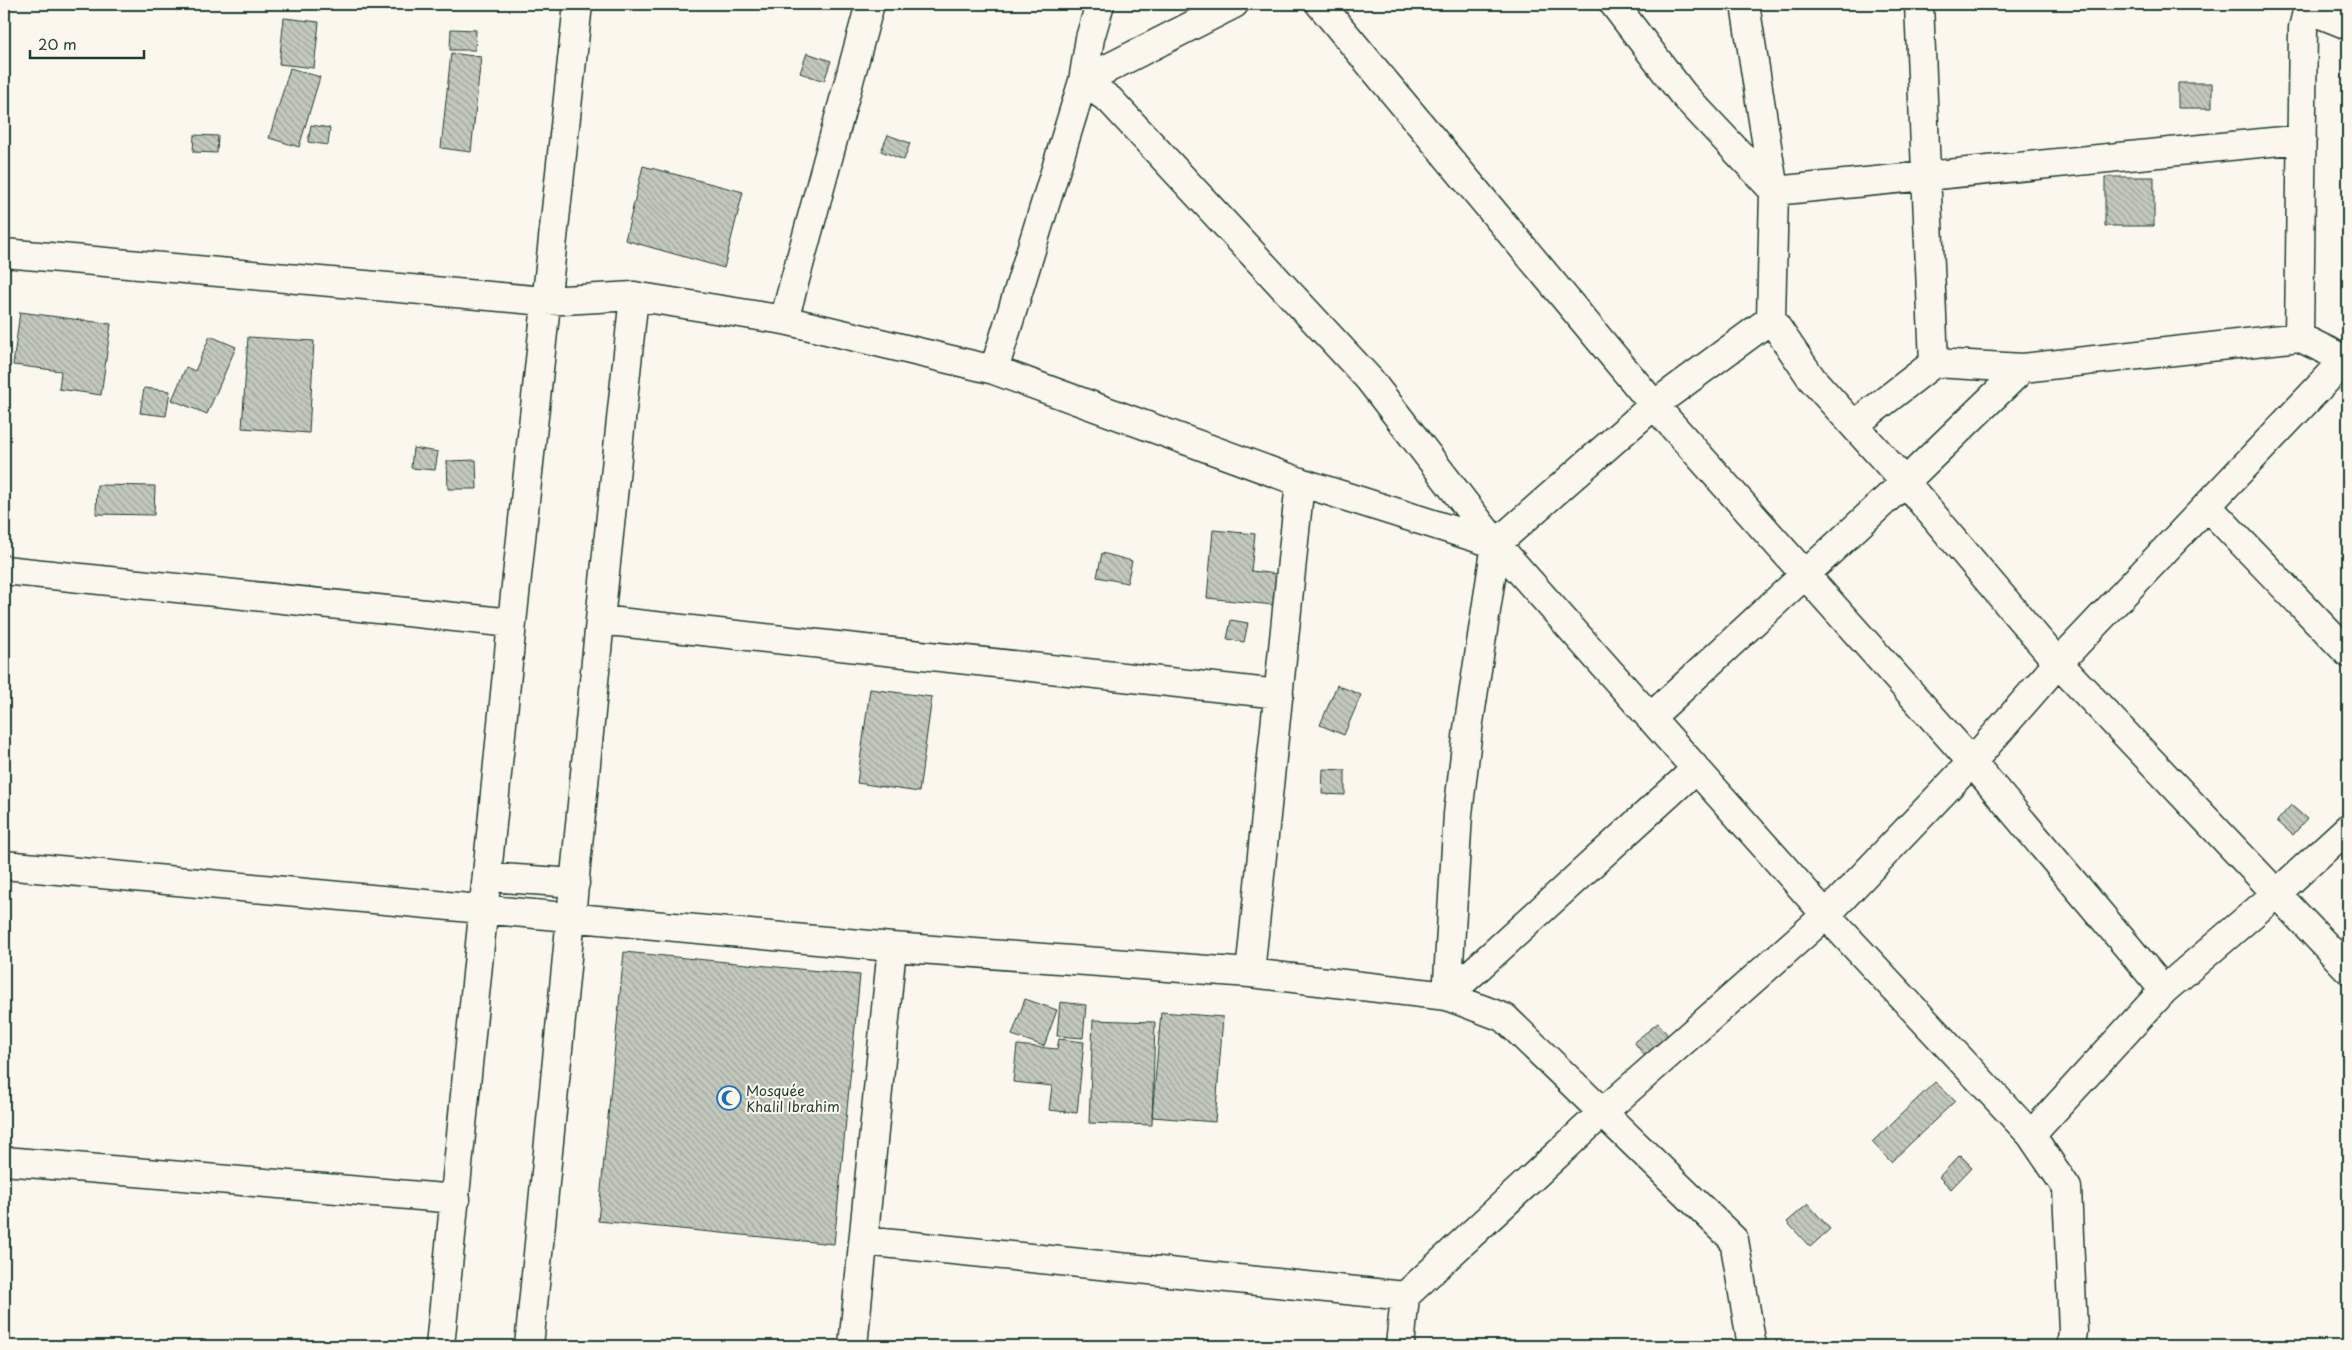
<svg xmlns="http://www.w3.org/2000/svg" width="2352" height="1350" font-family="'Playpen Sans',sans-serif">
<defs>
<pattern id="building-back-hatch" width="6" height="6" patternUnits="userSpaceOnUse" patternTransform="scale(1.25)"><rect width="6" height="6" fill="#c4c9be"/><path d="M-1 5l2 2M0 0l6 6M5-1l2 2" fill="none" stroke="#9fa49b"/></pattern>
</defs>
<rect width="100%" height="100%" fill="#fbf7ec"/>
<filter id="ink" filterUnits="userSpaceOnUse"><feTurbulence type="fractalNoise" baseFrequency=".02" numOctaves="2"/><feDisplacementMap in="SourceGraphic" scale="10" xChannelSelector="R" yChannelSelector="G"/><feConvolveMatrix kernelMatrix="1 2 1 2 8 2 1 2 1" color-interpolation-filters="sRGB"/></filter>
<g filter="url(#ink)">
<path fill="url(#building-back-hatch)" stroke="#1f3d34" d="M284,18L319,22L314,68L279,64Z
M451,29L476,30L475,50H450Z
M451,53L481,57L471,152L441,148Z
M807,53L831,61L824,81L800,73Z
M290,68L320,77L299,147L269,138Z
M2178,83H2212V108H2178Z
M311,125L330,128L328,145L308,142Z
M194,135L218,136L217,153L193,152Z
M888,135L910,143L904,160L881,151Z
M643,166L743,192L724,268L625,240Z
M2105,177H2154V226H2105Z
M20,312L111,324L101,395L59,389L61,371L13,365Z
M210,336L236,347L207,414L172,400L186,367L195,371Z
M248,337L314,341L309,433L242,428Z
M144,388L170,391L166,416L140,413Z
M413,448L438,452L435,470L411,468Z
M476,460L477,489H448L447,461Z
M97,485L155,486L154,515L96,514Z
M1213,530L1255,534L1251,571L1295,576L1292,607L1207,598Z
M1102,553L1132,561L1127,583L1097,577Z
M1231,620L1248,623L1244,642L1227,639Z
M1337,685L1361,695L1344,735L1320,725Z
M870,689L932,697L919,792L857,783Z
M1323,769L1345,770V795L1322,794Z
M2291,805L2307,819L2293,835L2277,821Z
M624,952L860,975L834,1244L598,1221Z
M1025,999L1057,1010L1044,1046L1012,1035Z
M1060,1002L1086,1005L1083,1038L1057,1036Z
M1161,1012L1223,1017L1215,1122L1152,1117Z
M1093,1020L1155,1022L1152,1125L1089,1123Z
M1658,1023L1675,1044L1651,1064L1634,1042Z
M1059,1039L1084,1042L1077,1113L1049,1110L1052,1086L1013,1082L1017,1045L1057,1049Z
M1935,1082L1955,1101L1891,1162L1872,1142Z
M1960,1155L1972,1167L1951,1189L1939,1177Z
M1808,1204L1830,1229L1810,1247L1787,1222Z"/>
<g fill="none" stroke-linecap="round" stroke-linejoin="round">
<g stroke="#1f3d34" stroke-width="31">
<path id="minor" d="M1234,4L1083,81L1110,100L1369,379L1496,544L1826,915L2031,1135L2067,1188L2073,1331L2071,1346
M1320,4L1654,405L1972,762L2164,990
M1614,4L1682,93L1774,191L2302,139
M1745,4L1774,191L1771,319L1812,379L1905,482L2058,663L2348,969
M1919,4L1934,363
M2308,9L2348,25
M4,253L545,301L634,296L784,320L994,370L1300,482L1496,544
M784,320L870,4
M2299,337L2303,28L2309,4
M994,370L1083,81L1090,38L1100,4
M1854,425L1934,363L2023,368L2299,337L2348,361
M2207,506L2348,653
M4,570L512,623
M600,620L1279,694
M1650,718L1905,482L2023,368
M4,865L892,947L1250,973L1447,996L1505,1018L1734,1240L1752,1346
M487,877L575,883
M1250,973L1300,482
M1447,996L1458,814L1468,729L1496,544L1654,405L1771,319
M1447,996L1696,769
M2031,1135L2164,990L2276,894L2348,828
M4,1161L456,1199
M864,1241L1405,1296L1603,1112L1826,915L1972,762L2058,663L2345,360
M440,1346L512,623L578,4
M529,1346L600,620L634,296
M853,1346L892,947
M1400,1346L1405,1296"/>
</g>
<use href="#minor" stroke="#fbf7ec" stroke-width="28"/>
</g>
</g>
<defs>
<g id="mosque-ring" transform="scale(1.25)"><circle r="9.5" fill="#fbf7ec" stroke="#1f6fb2" stroke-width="1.5"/><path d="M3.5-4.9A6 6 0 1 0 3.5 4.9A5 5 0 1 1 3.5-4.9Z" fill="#1f6fb2"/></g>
</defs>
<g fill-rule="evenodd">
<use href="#mosque-ring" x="729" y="1098"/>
</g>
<g text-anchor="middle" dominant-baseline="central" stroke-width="4" stroke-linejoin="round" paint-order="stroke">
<g font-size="14" fill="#1f3d34" stroke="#fbf7ec" text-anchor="start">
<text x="746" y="1090">Mosquée<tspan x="746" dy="16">Khalil Ibrahim</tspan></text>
</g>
</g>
<rect width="2352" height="1350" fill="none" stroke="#fbf7ec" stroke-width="20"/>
<rect x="10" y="10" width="2332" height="1330" fill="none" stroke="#1f3d34" stroke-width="2" filter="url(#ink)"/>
<path d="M30 50v8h114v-8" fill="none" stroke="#1f3d34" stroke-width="2.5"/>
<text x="38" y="50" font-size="15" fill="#1f3d34" stroke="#fbf7ec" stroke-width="4" paint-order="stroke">20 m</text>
</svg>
